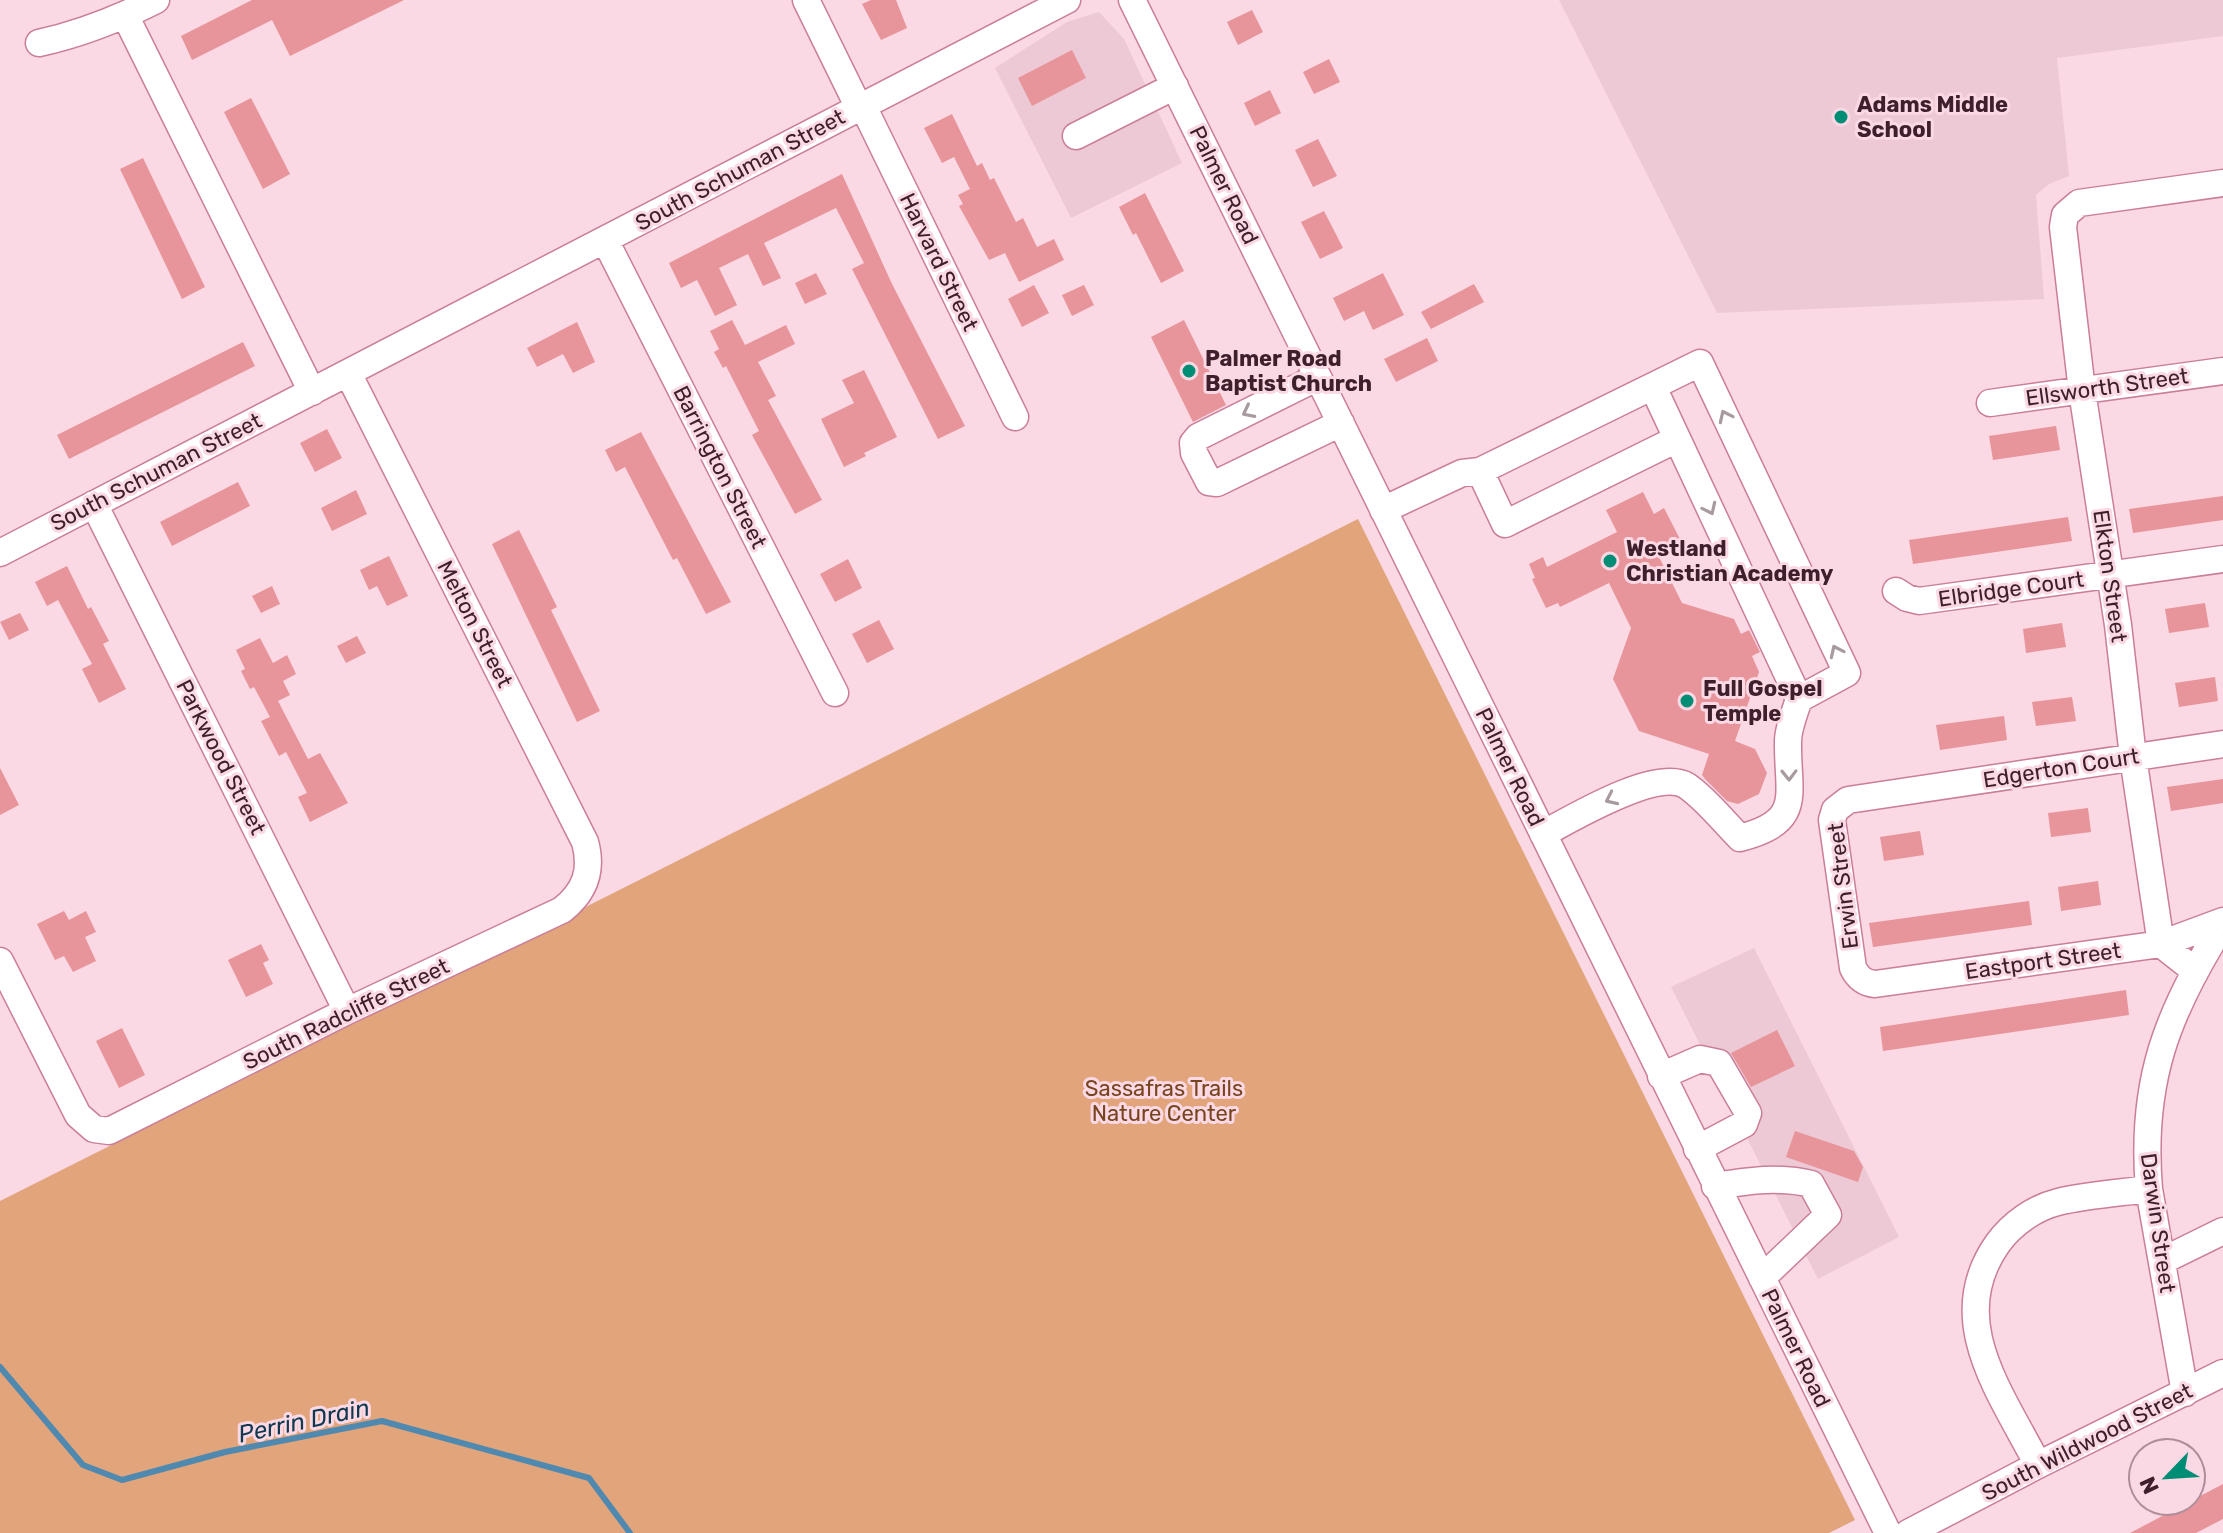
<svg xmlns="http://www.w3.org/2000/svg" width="2223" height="1533" font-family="Rubik,sans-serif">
<rect width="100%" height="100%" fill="#fad8e4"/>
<path fill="#edc9d5" d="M1559,0H2223V36L2057,58L2069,176L2049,184L2036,195L2044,299L1717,313Z
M1099,12L1124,39L1182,163L1071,218L995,68L1067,22Z
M1754,948L1899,1237L1818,1279L1671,987Z"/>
<path fill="#e1a47b" d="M1358,519L1855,1520L1829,1533H0V1201Z"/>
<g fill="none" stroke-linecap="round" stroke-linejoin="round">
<path stroke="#5089b0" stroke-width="6" d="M0,1367L83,1465L122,1480L225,1452L382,1421L589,1478L630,1533"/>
</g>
<path fill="#e7949a" d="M252,0H404L290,56L272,20L192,60L181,36Z
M871,0H896L907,28L881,40L862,4Z
M1252,10L1263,32L1238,45L1227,22Z
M1072,50L1086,78L1032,106L1018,78Z
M1329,59L1340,82L1314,94L1303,72Z
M1270,90L1281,113L1255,126L1244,103Z
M251,98L290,174L263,189L224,112Z
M952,114L977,166L982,163L990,180L994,178L1016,222L1023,218L1037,247L1054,239L1064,260L1019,282L1005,253L989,260L959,206L963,204L958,195L970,189L954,157L942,163L924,128Z
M1318,139L1337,176L1313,187L1295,150Z
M143,158L205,287L182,299L120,169Z
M842,174L892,284L965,426L938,439L852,269L864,263L836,208L764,243L781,278L763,286L748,254L719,268L737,305L715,316L697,280L681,288L669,263Z
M1145,193L1184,271L1161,283L1136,233L1133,235L1119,207Z
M1324,211L1343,248L1320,259L1301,222Z
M816,273L827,294L805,304L795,283Z
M1383,273L1404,315L1373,330L1364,311L1344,321L1333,298Z
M1474,284L1484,302L1431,329L1421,312Z
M1034,285L1049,313L1022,327L1008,299Z
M1084,285L1094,305L1072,316L1062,295Z
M732,320L745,345L786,325L795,344L758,362L776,396L768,400L822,500L795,514L752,435L759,431L726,366L723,368L714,352L719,349L710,331Z
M1184,320L1226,405L1193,422L1151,337Z
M577,322L595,362L573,373L563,354L537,367L527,348Z
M1427,338L1438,361L1396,382L1384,359Z
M243,342L255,366L69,459L57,435Z
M864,370L897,437L864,453L866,456L844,467L821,419L854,403L842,380Z
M2056,426L2060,450L1993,460L1989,436Z
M327,429L342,458L315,472L300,443Z
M641,432L731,602L706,614L677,558L673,560L625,467L616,472L605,450Z
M238,482L250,506L172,546L160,522Z
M356,490L367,514L332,531L321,508Z
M1643,492L1654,514L1664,508L1683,545L1659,557L1682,603L1734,619L1741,634L1749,630L1760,652L1752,656L1759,672L1735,741L1755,749L1767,773L1759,794L1738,804L1727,801L1705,779L1702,775L1709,754L1639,731L1613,679L1631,628L1609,583L1560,607L1558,603L1546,608L1532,579L1535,578L1529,564L1543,557L1547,567L1617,532L1606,510Z
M2223,496V520L2133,533L2129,509Z
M2068,517L2072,541L1913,564L1909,540Z
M519,530L557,607L551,610L600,711L577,722L492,544Z
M389,556L408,596L387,606L377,586L369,590L360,570Z
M848,559L862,588L835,602L820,574Z
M67,566L88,609L91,607L109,641L103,644L126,689L99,703L82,669L92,664L58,600L47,606L35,582Z
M272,586L280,604L261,613L252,596Z
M2205,603L2209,627L2169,633L2165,609Z
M20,613L29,630L9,640L0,622Z
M879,620L894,649L867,663L852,634Z
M2062,623L2066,647L2026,653L2023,629Z
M357,636L366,653L346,663L337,646Z
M260,638L273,663L287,655L296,674L283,681L290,695L278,701L308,759L320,753L348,803L310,822L298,797L307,793L286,752L279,756L261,721L270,717L254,687L250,689L241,671L245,669L236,650Z
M2215,677L2218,701L2179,707L2175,683Z
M2072,697L2076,721L2036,726L2032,702Z
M2004,716L2007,740L1940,750L1936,725Z
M0,768L19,805L0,815Z
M2223,779V803L2171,811L2167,787Z
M2088,808L2091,832L2051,837L2048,813Z
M1920,831L1924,855L1884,861L1880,837Z
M2098,881L2101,905L2061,911L2058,887Z
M2029,901L2032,925L1873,947L1869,923Z
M64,911L69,920L86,911L96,932L85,937L96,961L73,972L64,956L55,960L37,924Z
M261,944L269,960L263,963L273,984L246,997L228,960Z
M2126,990L2129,1015L1883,1051L1880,1027Z
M122,1028L145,1075L119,1088L96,1041Z
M1777,1030L1795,1066L1751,1087L1731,1053Z
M1795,1131L1854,1151L1863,1167L1858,1182L1786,1157Z
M2223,1484V1519L2196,1533H2130Z"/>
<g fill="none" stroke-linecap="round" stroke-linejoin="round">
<g stroke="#ca7e9b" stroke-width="29">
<path id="minor" d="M806,0L859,108
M1132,0L1888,1533
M125,15L312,392
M39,43C80,34 118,19 156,0
M863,106L1015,417
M1076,136L1175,86
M605,240L835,693
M1318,377L1198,437L1193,443L1194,453L1209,482L1217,483L1341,423
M1653,387L1799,699L1847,673L1700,363L1480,471L1505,524L1677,439
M1990,403L2223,371
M94,504L347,1011
M1383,510L1462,473L1480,471
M0,553L1067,0
M1896,591L1907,598L1919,601L2223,559
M2223,744L1848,800L1835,810L1832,820L1853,968C1858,978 1864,983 1875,984L2161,944L2223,921
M1543,834C1571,819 1657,767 1687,786C1706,799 1724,822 1740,838C1805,821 1787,795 1788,741C1788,728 1795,712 1799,699
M0,961L78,1115L94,1129L109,1131L347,1011L562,910C585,892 593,871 585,842L348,373
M2194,970L2161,944L2133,757L2118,625L2082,391L2063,227L2065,215L2079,203L2223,183
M1661,1076L1700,1059L1719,1063L1748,1113L1744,1124L1697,1149
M1715,1186C1748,1181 1778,1176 1811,1184L1828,1215L1762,1278
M2162,1261L2223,1231
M2185,1393L2149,1189C2140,1082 2167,1013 2223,924
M2038,1465C2002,1394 1943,1320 1998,1243C2012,1224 2034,1208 2058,1202C2087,1195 2119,1193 2149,1189
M1908,1533L2038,1465L2223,1373"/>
</g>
<use href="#minor" stroke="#fff" stroke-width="26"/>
</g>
<defs><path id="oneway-chevron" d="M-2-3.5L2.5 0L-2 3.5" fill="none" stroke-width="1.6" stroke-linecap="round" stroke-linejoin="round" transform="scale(2)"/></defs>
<g stroke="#a89ba0">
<use href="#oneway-chevron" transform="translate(1248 412) rotate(153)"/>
<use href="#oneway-chevron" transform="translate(1725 416) rotate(-115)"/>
<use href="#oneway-chevron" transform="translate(1710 509) rotate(65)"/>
<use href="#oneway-chevron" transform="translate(1836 651) rotate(-115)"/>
<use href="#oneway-chevron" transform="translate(1789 775) rotate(89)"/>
<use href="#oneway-chevron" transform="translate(1611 799) rotate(155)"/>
</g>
<g fill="#008d75" stroke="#fad8e4" stroke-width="3">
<circle cx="1841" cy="117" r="8"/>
<circle cx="1189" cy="371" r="8"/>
<circle cx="1610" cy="561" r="8"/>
<circle cx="1687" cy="701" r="8"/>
</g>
<g text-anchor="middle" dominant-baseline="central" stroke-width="6" stroke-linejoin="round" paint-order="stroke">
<g font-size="22" font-weight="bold" fill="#3e202c" stroke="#fad8e4" text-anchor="start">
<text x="1857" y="104">Adams Middle<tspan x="1857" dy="25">School</tspan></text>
<text x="1205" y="358">Palmer Road<tspan x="1205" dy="25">Baptist Church</tspan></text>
<text x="1626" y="548">Westland<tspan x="1626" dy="25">Christian Academy</tspan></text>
<text x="1703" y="688">Full Gospel<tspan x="1703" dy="25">Temple</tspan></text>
</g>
<g font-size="22" fill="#3e202c" stroke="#fad8e4">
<text transform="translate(740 170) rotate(-28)">South Schuman Street</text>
<text transform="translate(1224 185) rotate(64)">Palmer Road</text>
<text transform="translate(939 262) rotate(64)">Harvard Street</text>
<text transform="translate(2107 387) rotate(-8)">Ellsworth Street</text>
<text transform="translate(720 467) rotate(63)">Barrington Street</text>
<text transform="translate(156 472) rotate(-27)">South Schuman Street</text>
<text transform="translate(2110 576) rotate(82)">Elkton Street</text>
<text transform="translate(2011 589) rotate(-8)">Elbridge Court</text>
<text transform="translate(475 624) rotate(63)">Melton Street</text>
<text transform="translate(221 757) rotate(63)">Parkwood Street</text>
<text transform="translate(1510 767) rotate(64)">Palmer Road</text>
<text transform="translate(2061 768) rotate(-9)">Edgerton Court</text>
<text transform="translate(1843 886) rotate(-97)">Erwin Street</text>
<text transform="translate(2043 961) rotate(-8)">Eastport Street</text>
<text transform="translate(346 1014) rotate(-26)">South Radcliffe Street</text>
<text transform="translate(2158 1223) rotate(82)">Darwin Street</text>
<text transform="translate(1796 1348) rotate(64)">Palmer Road</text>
<text transform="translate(2087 1442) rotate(-27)">South Wildwood Street</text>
</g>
<g font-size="22" fill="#77441d" stroke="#fad8e4">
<text x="1164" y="1088">Sassafras Trails<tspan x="1164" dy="25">Nature Center</tspan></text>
</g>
<g font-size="24" font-style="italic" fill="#10394f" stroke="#fad8e4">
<text transform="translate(304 1421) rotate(-12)">Perrin Drain</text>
</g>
</g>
<g transform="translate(2167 1477) rotate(245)"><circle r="38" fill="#fad8e4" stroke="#af8e9a" stroke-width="2"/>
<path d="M0-6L14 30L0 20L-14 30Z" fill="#008d75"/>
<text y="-12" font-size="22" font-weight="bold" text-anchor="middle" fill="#3e202c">N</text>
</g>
</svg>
